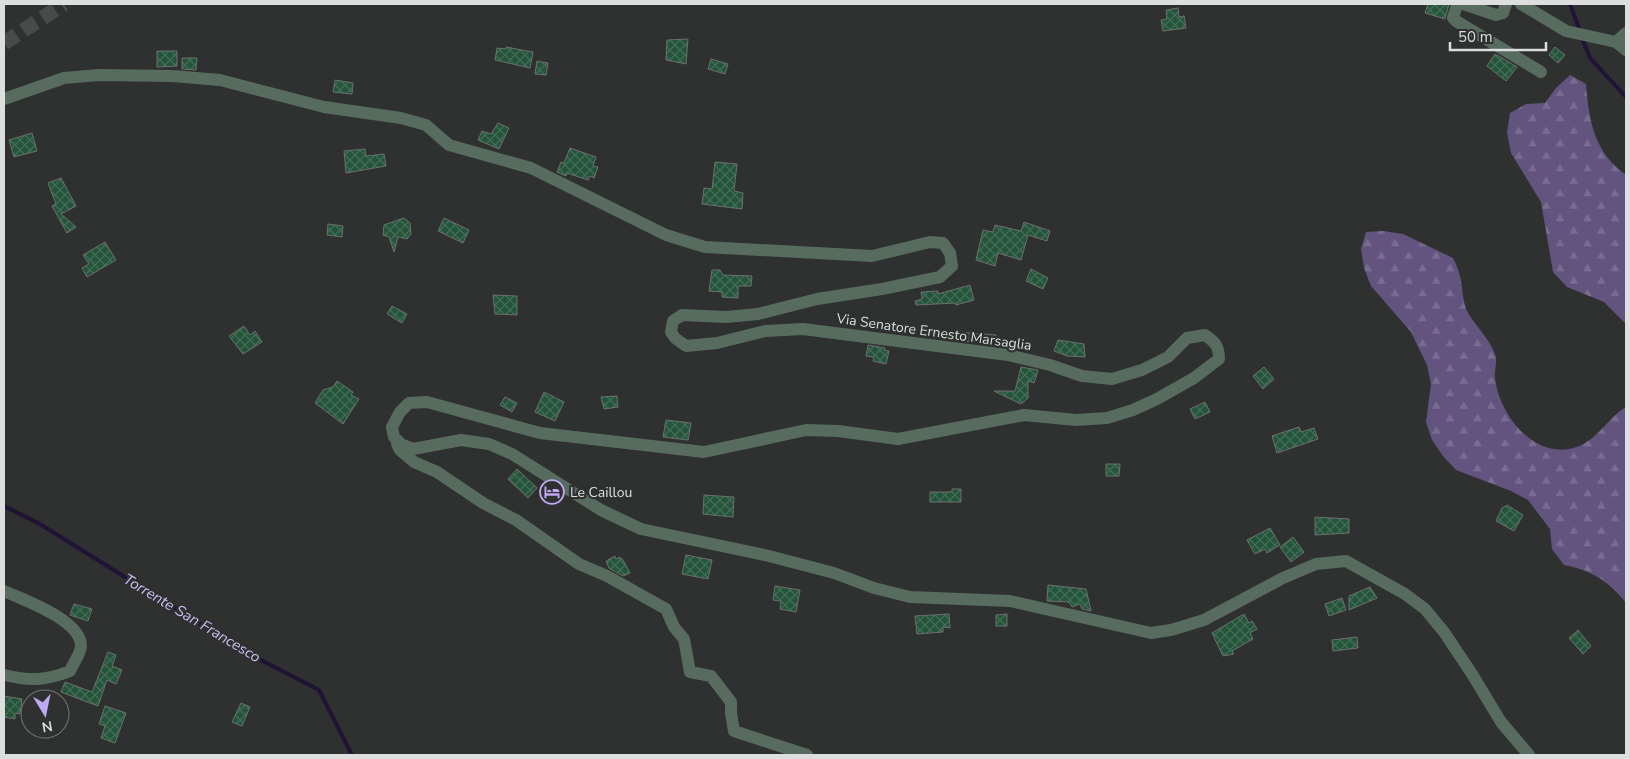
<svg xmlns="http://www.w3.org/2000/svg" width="1630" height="759" font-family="'Nunito Sans',sans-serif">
<defs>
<pattern id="forest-firs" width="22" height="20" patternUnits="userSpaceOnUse" patternTransform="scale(1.25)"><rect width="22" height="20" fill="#62547e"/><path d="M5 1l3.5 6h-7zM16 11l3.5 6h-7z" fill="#786c90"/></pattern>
<pattern id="building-cross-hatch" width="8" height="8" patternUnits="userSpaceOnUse" patternTransform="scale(1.25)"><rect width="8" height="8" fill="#24543a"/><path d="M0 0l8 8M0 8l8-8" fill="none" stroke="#436c56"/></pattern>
</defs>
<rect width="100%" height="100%" fill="#2e312f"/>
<path fill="url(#forest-firs)" d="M1570,75L1586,84C1589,121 1594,152 1626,175V324L1604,302L1567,287L1553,272L1541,202L1511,153L1507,133L1510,113L1526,104L1545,103L1556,88Z
M1383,231L1403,234L1453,258C1456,263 1458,269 1460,276C1463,288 1462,302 1468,313C1477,328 1489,338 1495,354C1498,362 1494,369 1495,377C1498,412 1531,456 1569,449C1595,445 1605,420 1626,407V603C1609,581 1591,570 1564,565L1552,549L1550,529L1528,500L1511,491L1456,470L1443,456L1432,440L1426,422L1431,384L1427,365L1411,332L1371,286L1364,268L1361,249L1366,232Z"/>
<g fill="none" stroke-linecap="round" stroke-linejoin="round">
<path stroke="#211337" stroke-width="4" d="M1570,4L1580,31
M1582,38L1590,58L1626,97
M4,506L40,524L245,652L319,690L352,755"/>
</g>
<path fill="url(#building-cross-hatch)" stroke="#6c706e" d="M1428,4H1449L1445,19L1425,13Z
M1178,8L1179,17L1184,16L1186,28L1163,31L1161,20L1167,19L1166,10Z
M688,39L686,64L666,60L667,40Z
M506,47L533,52L530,68L495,60L497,48L506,49Z
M1555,47L1565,55L1558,63L1549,55Z
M157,51H177V66L157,67Z
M1495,54L1517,67L1506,81L1487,66Z
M182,58H197L196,70L182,69Z
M711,59L728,64L725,74L708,69Z
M537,61L548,63L546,75L535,74Z
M335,80L353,83L352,94L333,92Z
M498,123L509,128L499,149L478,140L482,131L491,134Z
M32,133L37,151L14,157L9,140Z
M570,148L596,157L593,166L598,167L594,178L590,176L588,180L567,173L566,176L557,172L561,162L564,163Z
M365,149L366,156L384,154L386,166L346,173L344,151Z
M715,162L737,164L734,191L743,193L742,209L702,204L704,188L712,189Z
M61,178L76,206L61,214L76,227L67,233L52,206L56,204L48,183Z
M404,218L410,223L411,234L407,239L398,237L394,252L389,237L383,235L384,225Z
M444,218L469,230L463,243L438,231Z
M1024,222L1050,231L1047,241L1028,235L1021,260L998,253L995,266L976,260L983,230L993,232L995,225L1021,231Z
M328,224L343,226L342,237L327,235Z
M105,242L116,260L87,277L82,268L89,264L83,255Z
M1031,269L1048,278L1043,289L1026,281Z
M712,270H720L723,275L752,276L751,286H738V298L722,297V292L709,291Z
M970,285L974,300L956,305L955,303L916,305L915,301L922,299L921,292L938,291V294Z
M493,295L517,296V315L495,314Z
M392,306L407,314L402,323L387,314Z
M244,326L250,335L255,331L262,342L243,354L229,336Z
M957,332L996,335L997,345L940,338L957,336Z
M1058,340L1084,344L1085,357L1067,356L1054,351Z
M868,345L885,348L884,350L889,351L886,364L873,361L874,357L866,356Z
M1021,367L1038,370L1034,383L1028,381V398L1021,404L994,391H1015Z
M1264,367L1274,379L1263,389L1253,376Z
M337,381L353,392L351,395L359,399L343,424L315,403L323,390L333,387Z
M544,392L564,402L555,421L535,412Z
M617,396L618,407L604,409L601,397Z
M505,397L517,403L512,412L500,405Z
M1205,402L1210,412L1195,419L1190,409Z
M666,420L691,423L688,440L663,437Z
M1299,427L1301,432L1314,428L1318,439L1277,453L1272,436Z
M1106,464H1120L1119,476H1106Z
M517,469L537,488L528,498L508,479Z
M952,489H961V502H930V492H952Z
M704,495L734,497L733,517L703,514Z
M1507,505L1523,515L1514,531L1496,521L1502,508Z
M1315,517L1349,519V533L1315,535Z
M1270,528L1280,545L1267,553L1265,549L1255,554L1247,540Z
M1293,537L1304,552L1291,562L1280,547Z
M686,555L712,560L708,579L682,574Z
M615,556L616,559L620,557L623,560L630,573L623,576L609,568L606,561Z
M1048,585L1086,589L1091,611L1082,609L1080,604L1072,607L1069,602L1047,601Z
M775,586L800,590L796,612L780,609L781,601L773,600Z
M1370,587L1377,598L1349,610V596Z
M1342,598L1346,610L1329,616L1325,604Z
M74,604L92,609L88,621L70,615Z
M949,614L950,628L943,627V632L917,634L915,616Z
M1007,614V626H996V615Z
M1244,614L1249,623L1252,621L1257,629L1250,633L1253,639L1232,651L1234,654L1223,656L1212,633Z
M1578,630L1591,646L1583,654L1569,638Z
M1357,637L1358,648L1333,651L1332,640Z
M108,652L116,655L112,666L122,670L116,684L107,680L98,706L61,692L65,682L92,692Z
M4,696L22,699L20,714L15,713V719L4,717Z
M241,703L250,707L242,726L232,722Z
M105,706L126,713L115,743L101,738L105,726L99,724Z"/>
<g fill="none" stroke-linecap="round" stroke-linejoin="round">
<path stroke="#484b49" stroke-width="15" stroke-dasharray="15 8" stroke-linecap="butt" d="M4,43L64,4"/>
<path stroke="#576b5f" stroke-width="12" d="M1461,4L1457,5L1453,18L1456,21L1541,72
M1463,4L1496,15L1503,13L1506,4
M1521,4L1566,31L1616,42L1626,50
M1616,42L1626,33
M4,99L64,78L99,75L172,76L220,80L324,107L401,118L426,125L449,145L531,168L666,235L705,247L872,256L930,242L943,243L950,253L952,266L940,277L882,289L817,299L758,314L726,317L682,315L673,321L671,332L675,338L686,346L717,343L765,331L803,329L1008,355L1050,365L1082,376L1112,379L1142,370L1168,357L1187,338L1205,335C1215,342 1219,346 1219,359L1194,378L1157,399L1133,410L1107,418L1076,420L1024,415L898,439L838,431L806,430L704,452L540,433L427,402L409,403L400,412L392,427L394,437L401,444L413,449L461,440L489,444L512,454L601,510L641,529L769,556L834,573L874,588L910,597L1010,601L1151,633L1171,630L1204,620L1283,578L1316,564L1346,561L1405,594L1425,609L1444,632L1472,674L1501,722L1529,755
M397,444L400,450L414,462L437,472L483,503L516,520L579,564L607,576L666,609L674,627L684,639L690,672L711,676L731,702V713L734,731L807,755
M4,591C24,600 81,620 81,646C81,653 73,664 70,671C45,681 30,681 4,675"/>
</g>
<defs>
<g id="hotel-ring" transform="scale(1.25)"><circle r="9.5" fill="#2e312f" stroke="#c0a8f3" stroke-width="1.5"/><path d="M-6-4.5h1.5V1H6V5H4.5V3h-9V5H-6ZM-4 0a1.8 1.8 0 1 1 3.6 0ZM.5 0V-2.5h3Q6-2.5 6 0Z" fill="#c0a8f3"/></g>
</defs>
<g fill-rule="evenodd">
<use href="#hotel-ring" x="552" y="492"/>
</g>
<g text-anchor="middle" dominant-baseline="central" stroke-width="4.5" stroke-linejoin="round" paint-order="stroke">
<g font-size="14" fill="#dddfde" stroke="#2e312f">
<text transform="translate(934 332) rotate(8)">Via Senatore Ernesto Marsaglia</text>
</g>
<g font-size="14" fill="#dddfde" stroke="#2e312f" text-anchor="start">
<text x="570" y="492">Le Caillou</text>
</g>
<g font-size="15" font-style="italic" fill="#d1bff7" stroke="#2e312f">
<text transform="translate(192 618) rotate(31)">Torrente San Francesco</text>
</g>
</g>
<rect width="1630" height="759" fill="none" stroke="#dddfde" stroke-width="10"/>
<g transform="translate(45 714) rotate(170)"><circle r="24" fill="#2e312f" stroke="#747775"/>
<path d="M0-4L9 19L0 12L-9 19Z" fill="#c0a8f3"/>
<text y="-8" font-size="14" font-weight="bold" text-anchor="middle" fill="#dddfde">N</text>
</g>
<path d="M1450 42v8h96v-8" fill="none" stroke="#dddfde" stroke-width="2.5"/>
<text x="1458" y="42" font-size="15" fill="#dddfde" stroke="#2e312f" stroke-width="4" paint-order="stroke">50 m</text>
</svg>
